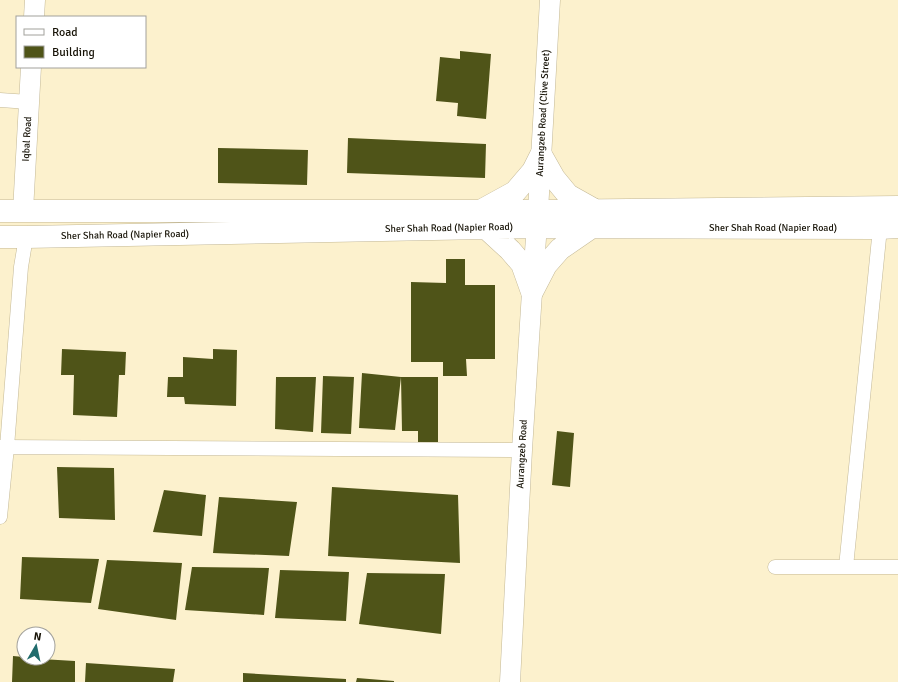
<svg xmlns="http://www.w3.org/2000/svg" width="898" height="682" font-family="Signika,sans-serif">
<rect width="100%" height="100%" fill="#fcf1cd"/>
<path fill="#4f5418" d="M460,51L491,54L486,119L457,116L458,103L436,101L440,57L460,59Z
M348,138L486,144L485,178L347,173Z
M218,148L308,150L307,185L218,183Z
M446,259H465V285H495V359H466L467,376H443V362H411V282L446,283Z
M62,349L126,352L125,375H119L117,417L73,415L74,375H61Z
M213,349L237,350L236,406L185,404L184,397H167L168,377H183V357L213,359Z
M362,373L401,377L395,430L359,428Z
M323,376L354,377L351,434L321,433Z
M276,377H316L313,432L275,429Z
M401,377H438V442H418V431H402Z
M557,431L574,433L570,487L552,485Z
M57,467L114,468L115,520L59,518Z
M332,487L458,495L460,563L328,556Z
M164,490L206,495L202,536L153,532Z
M219,497L297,502L289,556L213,553Z
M22,557L99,559L91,603L20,599Z
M107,560L182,563L176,620L98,609Z
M192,567L269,568L264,615L185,610Z
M280,570L349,572L346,621L275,618Z
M367,573L445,574L441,634L359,624Z
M13,656L24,657V658L75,661V682H12Z
M86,663L175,669L173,682H85Z
M243,673L346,679V682H243Z
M357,678L394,681V682H356Z"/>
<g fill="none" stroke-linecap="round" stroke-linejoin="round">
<g stroke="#c3b896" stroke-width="15">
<path id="street" d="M0,100L29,102
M0,447L522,450
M0,517L7,447L21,267L26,237
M775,567H898
M846,567L880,228"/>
</g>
<g stroke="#c3b896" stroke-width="21">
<path id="secondary" d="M34,17L35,0
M23,211L31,67
M510,682L522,450L532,292L538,211L550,0"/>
</g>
<g stroke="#c3b896" stroke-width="23">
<path id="primary" d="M541,155L554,178L568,195L593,209
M484,209L515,192L533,171L541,155
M0,211H538L898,207
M486,228L510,250L522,264L532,292
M0,237H26L537,227L880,228L898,227
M532,292L546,265L560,249L592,227"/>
</g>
<use href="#street" stroke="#fff" stroke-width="14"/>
<use href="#secondary" stroke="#fff" stroke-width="20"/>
<use href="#primary" stroke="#fff" stroke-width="22"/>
</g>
<g text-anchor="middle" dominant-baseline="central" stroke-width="4" stroke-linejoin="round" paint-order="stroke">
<g font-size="10" fill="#171307" stroke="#fff">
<text transform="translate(543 113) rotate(-87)">Aurangzeb Road (Clive Street)</text>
<text transform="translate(27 139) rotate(-87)">Iqbal Road</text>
<text transform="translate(449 228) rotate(-1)">Sher Shah Road (Napier Road)</text>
<text x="773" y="228">Sher Shah Road (Napier Road)</text>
<text transform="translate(125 235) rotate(-1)">Sher Shah Road (Napier Road)</text>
<text transform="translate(522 454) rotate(-87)">Aurangzeb Road</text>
</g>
</g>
<rect x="16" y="16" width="130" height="52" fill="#ffffff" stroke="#a2a19c"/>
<rect x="24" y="29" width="20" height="6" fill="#ffffff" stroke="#a2a19c"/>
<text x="52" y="36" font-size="12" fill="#171307">Road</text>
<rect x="24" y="46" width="20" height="12" fill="#4f5418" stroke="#a2a19c"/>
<text x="52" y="56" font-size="12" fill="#171307">Building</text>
<g transform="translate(36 646) rotate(9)"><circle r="19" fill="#ffffff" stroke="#a2a19c"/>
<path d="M0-3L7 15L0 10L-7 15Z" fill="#206c6d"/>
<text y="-6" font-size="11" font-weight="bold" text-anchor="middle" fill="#171307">N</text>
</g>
</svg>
